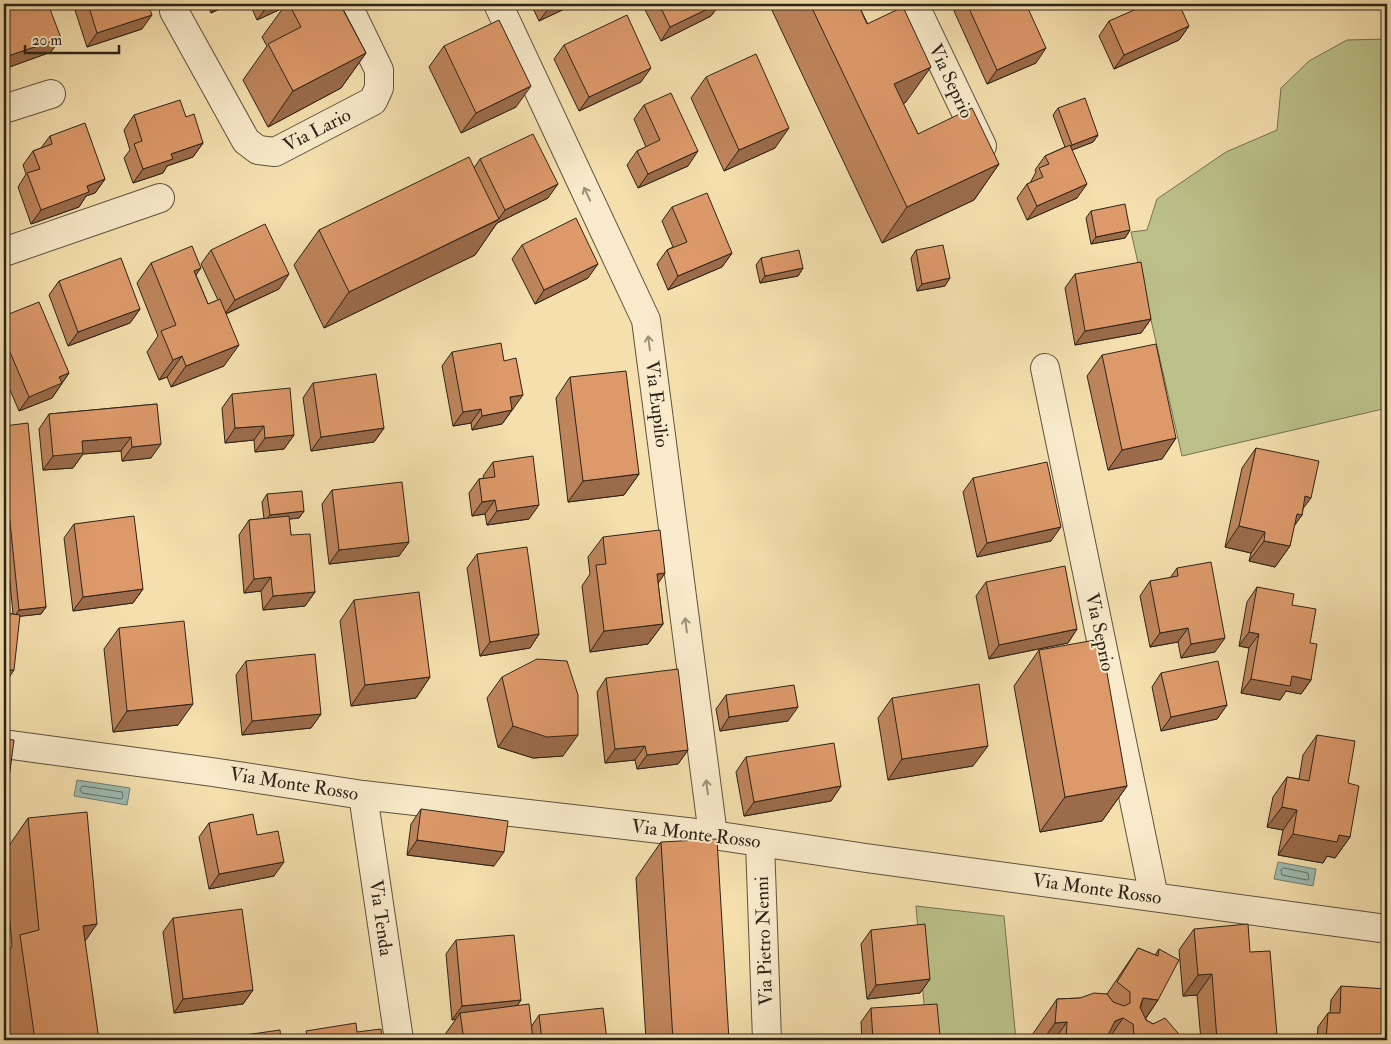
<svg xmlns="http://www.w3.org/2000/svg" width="1391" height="1044" font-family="'IM FELL Double Pica',serif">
<rect width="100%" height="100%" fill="#f4dfad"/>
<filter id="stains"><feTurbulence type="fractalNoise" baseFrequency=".004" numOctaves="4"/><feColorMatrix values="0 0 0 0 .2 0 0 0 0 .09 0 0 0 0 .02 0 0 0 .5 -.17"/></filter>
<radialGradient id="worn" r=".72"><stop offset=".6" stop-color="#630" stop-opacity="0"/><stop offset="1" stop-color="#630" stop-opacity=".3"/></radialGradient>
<path fill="#bcc189" stroke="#747252" d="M1387,39V408L1182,456L1131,232L1147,230L1157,199L1226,152L1277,130L1281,88L1309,61L1347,40Z
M916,906L1004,916L1016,1040H927Z"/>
<path fill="#9dbbb1" stroke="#707f75" d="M77,780L130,788L127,805L74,796Z
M1278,862L1316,869L1313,886L1274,879Z"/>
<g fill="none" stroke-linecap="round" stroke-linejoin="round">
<path stroke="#647066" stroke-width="1" d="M83,786L122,792L123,797L121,799L82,793L80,790Z
M1284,868L1308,873L1309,879L1307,880L1282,875L1281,870Z"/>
<g stroke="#5e533f" stroke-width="30">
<path id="minor" d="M498,4L646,320L713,835
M914,4L982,146
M174,11L246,141L258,150L275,152L373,101L379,88V70L347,4
M4,109L51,94
M4,252L160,198
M1045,368L1154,897
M4,744L212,772L363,795L713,835L866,858L1387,929
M363,795L399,1040
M760,843L767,1040"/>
</g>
<use href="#minor" stroke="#f8eaca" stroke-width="28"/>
</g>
<path fill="#be845b" stroke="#2c241a" d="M4,4L51,52L4,69Z
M73,4H148L142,29L87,47Z
M207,4H230L211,13Z
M250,4H346L343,9L366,53L341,88L268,127L243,80L267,46L262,37L283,8L257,20Z
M531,4H575L539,21Z
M601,4H617L604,10Z
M642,4H720L711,16L661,41Z
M769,4H858L906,102L903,104L918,134L999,164L974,200L882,243Z
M959,4H1026L1036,63L987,84L954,11Z
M1109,21L1189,26L1179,40L1114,69L1099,36Z
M564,45L641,82L579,111L554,59Z
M444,46L516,107L461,133L429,67Z
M706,77L775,148L724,171L691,98Z
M644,105L688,166L638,188L627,165L637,151L646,147L634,119Z
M1058,108L1098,135L1093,142L1072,150L1077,198L1027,220L1017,198L1027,184L1030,183L1036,172L1035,170L1045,156L1065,147L1053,115Z
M134,115L186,117L203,143L193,157L167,166L163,173L133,183L124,158L130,150L124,130Z
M50,136L105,179L95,193L86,196L79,207L31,224L18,187L26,174L23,165L33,151L41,148Z
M480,159L548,198L497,223L475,255L324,328L294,265L319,230L474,168Z
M672,207L732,253L722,267L668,290L657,264L667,250L673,247L662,221Z
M1091,211L1130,230L1125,238L1091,244L1086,218Z
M522,245L588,278L535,304L512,259Z
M211,250L279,289L226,314L224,366L171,387L167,377L159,380L147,352L158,336L137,283L151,263L196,275L208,304L218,300L201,264Z
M916,250L945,286L917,291L911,258Z
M761,258L803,268L798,276L760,283L756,265Z
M1075,274L1151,319L1141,333L1075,345L1065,288Z
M59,281L140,309L130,323L68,346L49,295Z
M4,316L69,373L52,398L19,411L4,376Z
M452,352L513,409L502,424L472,430L471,423L453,426L442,366Z
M1102,355L1176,438L1162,459L1108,470L1087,376Z
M570,377L639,474L624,495L568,502L556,398Z
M313,383L384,428L374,442L311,451L303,398Z
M232,394L294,435L284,449L255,452L254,440L225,443L222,408Z
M157,404L151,458L122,461L121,451L83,454L73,468L43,470L39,429L49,414Z
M4,426L46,607L41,614L20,616L4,685V613L13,614L4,520Z
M1256,448L1303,509L1302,515L1294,526L1290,546L1275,567L1249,561L1251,553L1225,547L1242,468Z
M493,462L529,519L487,525L485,514L472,516L469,493L479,479L484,478L483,476Z
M973,478L1051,541L977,557L963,492Z
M332,490L409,542L399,556L329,564L322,504Z
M267,494L304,511L299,518L289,519L291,535L315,592L305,606L263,610L261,591L244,593L239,535L249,520L264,519L262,502Z
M74,524L143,589L133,603L73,611L64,538Z
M603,537L665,573L658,583L663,624L648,644L590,652L582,586L590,574L588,557Z
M477,554L539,634L530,648L480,656L467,568Z
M1177,568L1215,652L1181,658L1178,642L1150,647L1140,596L1150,581L1170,578Z
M986,582L1077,629L1068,643L989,659L976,596Z
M1257,587L1292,605L1310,643L1311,680L1301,694L1286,691L1280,700L1241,693L1249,648L1239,646L1247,602Z
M354,600L430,677L416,698L351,706L340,621Z
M119,628L178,725L113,732L104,649Z
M1039,650L1127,786L1102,821L1040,832L1014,686Z
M246,661L321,714L311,728L242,735L236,675Z
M1161,673L1227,705L1217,719L1161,731L1152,687Z
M502,677L563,756L533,758L498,747L487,698Z
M606,678L688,750L678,764L637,769L635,760L605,763L597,692Z
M726,695L788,721L720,731L716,709Z
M892,698L973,766L888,780L878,718Z
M1317,735L1348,783L1350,837L1335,858L1327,856L1323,863L1278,855L1283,830L1267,827L1273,797L1287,777L1299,779L1303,755Z
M746,757L841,786L831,801L744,816L736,772Z
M421,809L494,866L407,855L411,824Z
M28,818L99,1040H5L4,1032V958L12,946L4,853Z
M209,823L257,835L274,876L209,889L199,837Z
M661,842L729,1040H646L636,878Z
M173,918L253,990L243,1004L174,1013L163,932Z
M1194,929L1250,952L1277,1035L1274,1040H1201L1197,995L1183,996L1179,950Z
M871,930L930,979L920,993L867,999L861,944Z
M456,940L521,1000L517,1006L531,1027L539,1015L607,1040H441L456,1019L452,1020L446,954Z
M1138,948L1155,955L1159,949L1158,1000L1146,1018V1020L1184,1040H1031L1032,1035L1057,999L1080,998L1107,994Z
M1341,986L1387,1040H1317L1318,1027L1328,1013H1330L1331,1000Z
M871,1008L940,1036L937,1040H862L861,1022Z"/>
<path fill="#9b6b4a" stroke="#2c241a" d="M217,4H230L211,13Z
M269,4H286L283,8L257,20Z
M552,4H575L539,21Z
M608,4H617L604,10Z
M718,4H720L711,16L661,41L670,27Z
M152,15L142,29L87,47L97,33Z
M1189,26L1179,40L1114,69L1124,55Z
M61,38L51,52L4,69V63L8,56Z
M1046,48L1036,63L987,84L997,70Z
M366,53L341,88L268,127L293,91Z
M931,67L906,102L869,120L894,84Z
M651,68L641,82L579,111L589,97Z
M531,86L516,107L461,133L476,113Z
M789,128L775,148L724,171L739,150Z
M1098,135L1093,142L1067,152L1072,145Z
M203,143L193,157L167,166L163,173L133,183L143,169L171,154Z
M698,151L688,166L638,188L648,174Z
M999,164L974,200L882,243L907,207Z
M105,179L95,193L86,196L79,207L31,224L41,210L87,186Z
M558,184L548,198L497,223L475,255L324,328L349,292L498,220L505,210Z
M1087,184L1077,198L1027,220L1037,206Z
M1130,230L1125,238L1091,244L1096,237Z
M732,253L722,267L668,290L678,276Z
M598,264L588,278L535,304L544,290Z
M201,268L186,289L194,271Z
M803,268L798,276L760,283L765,276Z
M289,274L279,289L225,314L235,300Z
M950,278L945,286L917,291L922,284Z
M140,309L130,323L68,346L78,332Z
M1151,319L1141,333L1075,345L1085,331Z
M239,345L224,366L171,387L186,366Z
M182,356L167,377L159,380L173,360Z
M69,373L52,398L19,411L29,397L59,377Z
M523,395L513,409L500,412L510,397Z
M481,409L471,423L453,426L463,412Z
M512,410L502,424L472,430L482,416Z
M264,426L254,440L225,443L235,428Z
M384,428L374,442L311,451L321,437Z
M294,435L284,449L255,452L265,438Z
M131,437L121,451L83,454L73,468L43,470L53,456L82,441Z
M1176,438L1162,459L1108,470L1122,450Z
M161,444L151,458L122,461L132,447Z
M639,474L624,495L568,502L583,481Z
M1305,496L1311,498L1299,514L1302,515L1287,536L1282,534Z
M495,500L485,514L472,516L482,502Z
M539,505L529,519L487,525L497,511Z
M304,511L299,518L264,522L270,515Z
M1239,526L1265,532L1251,553L1225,547Z
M1061,527L1051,541L977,557L987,543Z
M1264,541L1290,546L1275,567L1249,561Z
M409,542L399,556L329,564L339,550Z
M665,573L651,594L657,574Z
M271,577L261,591L244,593L254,579Z
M143,589L133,603L73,611L83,597Z
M315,592L305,606L263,610L273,596Z
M46,607L41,614L14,617L19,610Z
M663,624L648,644L590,652L604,631Z
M1188,628L1178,642L1150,647L1160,633Z
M1077,629L1068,643L989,659L999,645Z
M1249,632L1259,634L1249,648L1239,646Z
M539,634L530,648L480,656L490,642Z
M1225,638L1215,652L1181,658L1191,644Z
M4,670H14L4,685Z
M1292,676L1311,680L1301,694L1286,691L1280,700L1241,693L1251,679Z
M430,677L416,698L351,706L365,685Z
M193,704L178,725L113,732L127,711Z
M1227,705L1217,719L1161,731L1171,717Z
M798,707L788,721L720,731L729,717Z
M321,714L311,728L242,735L252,721Z
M513,726L578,735L563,756L533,758L498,747Z
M645,746L635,760L605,763L615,749Z
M988,746L973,766L888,780L902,759Z
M688,750L678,764L637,769L647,755Z
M841,786L831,801L744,816L754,802Z
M1127,786L1102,821L1040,832L1065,797Z
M4,793L7,794L4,798Z
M1282,807L1297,810L1283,830L1267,827Z
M1293,834L1339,835L1350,837L1335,858L1327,856L1323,863L1278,855Z
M417,840L504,852L494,866L407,855Z
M284,862L274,876L209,889L219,874Z
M97,924L72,960L83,926Z
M1212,974L1197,995L1183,996L1198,975Z
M930,979L920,993L867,999L876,985Z
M253,990L243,1004L174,1013L183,999Z
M1143,998L1158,1000L1134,1035Z
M521,1000L511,1014L460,1013L456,1019L452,1020L462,1006Z
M1123,1018L1108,1040H1102L1115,1021Z
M1067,1022L1054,1040H1043L1055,1023Z
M1277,1035L1274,1040H1264L1267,1036Z
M940,1036L937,1040H888Z
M1240,1038L1239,1040H1221Z"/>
<path fill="#dd996a" stroke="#2c241a" d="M4,4H48L61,38L8,56L4,44Z
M88,4H148L152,15L97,33Z
M289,4H345L341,6L366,53L293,91L268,44L301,27Z
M659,4H718L670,27Z
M810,4H858L867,24L903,7L931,67L894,84L918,134L972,108L999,164L907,207Z
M967,4H1026L1046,48L997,70Z
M1148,4H1179L1189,26L1124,55L1109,21Z
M627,15L651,68L589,97L564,45Z
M499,20L531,86L476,113L444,46Z
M756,54L789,128L739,150L706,77Z
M671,93L698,151L648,174L637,151L660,140L644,105Z
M1085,98L1098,135L1072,145L1058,108Z
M180,100L186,117L194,114L203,143L171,154L173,159L143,169L134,144L142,141L134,115Z
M85,123L105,179L87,186L89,192L41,210L27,173L40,169L33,151L52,144L50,136Z
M533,134L558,184L505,210L480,159Z
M1070,145L1087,184L1037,206L1027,184L1043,177L1039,168L1049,164L1045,156Z
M469,157L499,219L349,292L319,230Z
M707,193L732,253L678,276L667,250L687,242L672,207Z
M1125,204L1130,230L1096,237L1091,211Z
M576,218L598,264L544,290L522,245Z
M265,224L289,274L235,300L211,250Z
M943,245L950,278L922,284L916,250Z
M192,246L201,268L194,271L208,304L220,299L239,345L186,366L182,356L173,360L161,331L176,325L151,263Z
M799,250L803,268L765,276L761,258Z
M121,258L140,309L78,332L59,281Z
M1141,262L1151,319L1085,331L1075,274Z
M39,302L69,373L59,377L62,383L29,397L4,338V316Z
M501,343L504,361L516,358L523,395L510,397L512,410L482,416L481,409L463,412L452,352Z
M1156,344L1176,438L1122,450L1102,355Z
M626,371L639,474L583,481L570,377Z
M376,374L384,428L321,437L313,383Z
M290,388L294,435L265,438L264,426L235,428L232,394Z
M157,404L161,444L132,447L131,437L82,441L83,453L53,456L49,414Z
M28,423L46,607L19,610L4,463V426Z
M1256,448L1319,461L1311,498L1305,496L1302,515L1297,514L1290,546L1264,541L1265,532L1239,526Z
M533,456L539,505L497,511L495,500L482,502L479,479L495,477L493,462Z
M1047,462L1061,527L987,543L973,478Z
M402,482L409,542L339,550L332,490Z
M302,491L304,511L270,515L267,494Z
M134,516L143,589L83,597L74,524Z
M289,516L291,535L310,534L315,592L273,596L271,577L254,579L249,520Z
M660,530L665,573L657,574L663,624L604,631L596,565L606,564L603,537Z
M527,547L539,634L490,642L477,554Z
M1211,562L1225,638L1191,644L1188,628L1160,633L1150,581L1178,576L1177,568Z
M1065,566L1077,629L999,645L986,582Z
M1257,587L1294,594L1292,605L1316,609L1310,643L1317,644L1311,680L1292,676L1290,686L1251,679L1259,634L1249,632Z
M419,592L430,677L365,685L354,600Z
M4,613L20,615L14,670H4Z
M184,621L193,704L127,711L119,628Z
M1101,639L1127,786L1065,797L1039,650Z
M315,654L321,714L252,721L246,661Z
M537,659L567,661L578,695V735L547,737L513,726L502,677Z
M1218,661L1227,705L1171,717L1161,673Z
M678,669L688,750L647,755L645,746L615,749L606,678Z
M979,684L988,746L902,759L892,698Z
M794,685L798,707L729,717L726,695Z
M1317,735L1355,741L1348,783L1359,786L1350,837L1339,835L1337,842L1293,834L1297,810L1282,807L1287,777L1309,781Z
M4,739L14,740L7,794L4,793Z
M834,743L841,786L754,802L746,757Z
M421,809L508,821L504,852L417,840Z
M87,812L97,924L83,926L99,1040H35L20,935L39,930L28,818Z
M253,814L257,835L278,831L284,862L219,874L209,823Z
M717,839L729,1040H673L661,842Z
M242,909L253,990L183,999L173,918Z
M925,924L930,979L876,985L871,930Z
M1248,924L1250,952L1270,951L1277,1035L1267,1036L1268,1040H1240V1038L1217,1040L1212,974L1198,975L1194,929Z
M514,935L521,1000L462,1006L456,940Z
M1138,948L1158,956L1159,949L1179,960L1158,1000L1143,998L1140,1007L1146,1020L1153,1024L1165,1018L1184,1040H1131L1134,1035L1133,1024L1123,1018L1115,1021L1108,1035L1110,1040H1066L1067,1022L1055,1023L1057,999L1080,998L1094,993L1107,994L1113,1002L1124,1006L1130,1003V992L1117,982Z
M1341,986L1387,989V1040H1326L1328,1013H1340Z
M529,1004L533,1040H464L460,1013Z
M937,1004L940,1036L888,1040H873L871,1008Z
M603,1008L607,1040H542L539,1015Z
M356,1023L357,1032L381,1029L382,1040H217V1039L280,1030L281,1039L307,1035L306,1031Z"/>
<defs><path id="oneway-shaft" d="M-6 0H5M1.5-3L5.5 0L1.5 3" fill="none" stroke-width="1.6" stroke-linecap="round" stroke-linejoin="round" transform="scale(1.25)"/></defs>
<g stroke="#9c917b">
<use href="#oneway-shaft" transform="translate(587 194) rotate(-115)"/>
<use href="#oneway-shaft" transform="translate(649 343) rotate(-97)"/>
<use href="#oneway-shaft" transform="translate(686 625) rotate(-97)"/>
<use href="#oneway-shaft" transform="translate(707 787) rotate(-97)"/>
</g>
<g text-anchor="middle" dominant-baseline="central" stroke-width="4" stroke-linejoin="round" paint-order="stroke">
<g font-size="19" fill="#2c241a" stroke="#f8eaca">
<text transform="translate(951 81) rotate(65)">Via Seprio</text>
<text transform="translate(317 130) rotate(-27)">Via Lario</text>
<text transform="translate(657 404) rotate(83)">Via Eupilio</text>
<text transform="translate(1100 632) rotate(78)">Via Seprio</text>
<text transform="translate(294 784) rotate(9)">Via Monte Rosso</text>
<text transform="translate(696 834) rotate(7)">Via Monte Rosso</text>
<text transform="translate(1097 889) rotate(8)">Via Monte Rosso</text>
<text transform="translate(381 918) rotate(82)">Via Tenda</text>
<text transform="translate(764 941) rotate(-92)">Via Pietro Nenni</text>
</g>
</g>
<rect width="1391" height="1044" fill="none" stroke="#f4dfad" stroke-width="20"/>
<rect x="5" y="5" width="1381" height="1034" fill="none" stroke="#2c241a" stroke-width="2.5"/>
<rect x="10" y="10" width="1371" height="1024" fill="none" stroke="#2c241a"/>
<path d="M25 45v8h94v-8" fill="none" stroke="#2c241a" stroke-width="2.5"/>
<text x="32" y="45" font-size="15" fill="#2c241a" stroke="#f8eaca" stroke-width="4" paint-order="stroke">20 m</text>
<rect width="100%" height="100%" filter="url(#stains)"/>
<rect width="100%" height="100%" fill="url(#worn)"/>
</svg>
